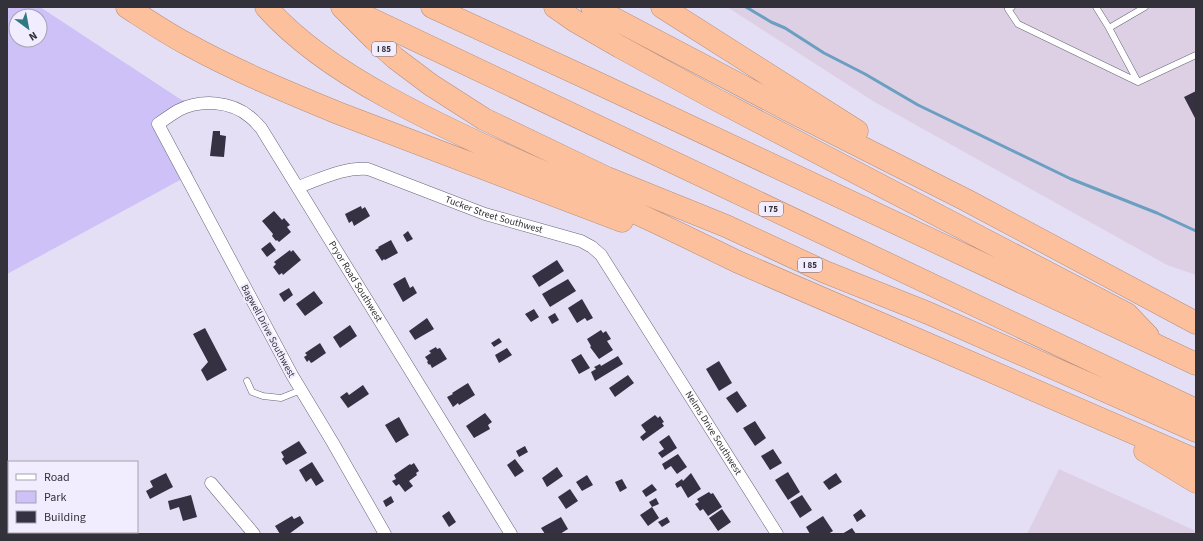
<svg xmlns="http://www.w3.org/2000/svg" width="1203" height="541" font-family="'Source Sans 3',sans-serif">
<rect width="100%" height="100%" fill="#e4dff5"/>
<path fill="#ded0e4" d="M727,7H1196V275L1167,265L873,101Z
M1059,469L1196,531V534H1027Z"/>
<path fill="#cec1f7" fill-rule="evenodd" d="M7,7H40L180,99L187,102L157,128L193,173L7,274ZM16,16H40V40H16Z"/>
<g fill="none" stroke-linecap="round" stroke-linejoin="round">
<path stroke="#6a9fc2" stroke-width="3" d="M746,7L771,22L785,28L824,53L865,74L918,105L1071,179L1157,213L1196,231"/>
</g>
<path fill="#353142" d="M1196,91V120L1184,97Z
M213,131H220V135L226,136L224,157L210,156Z
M361,206L362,209L365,207L370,216L354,226L352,221L349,223L345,214Z
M274,211L282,220L284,218L290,225L287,227L291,232L279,242L277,240L276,241L272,236L273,234L262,221Z
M408,231L413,239L407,242L403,235Z
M391,240L398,253L385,260L384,259L382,261L375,250L379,248L378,247Z
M270,242L276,250L267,257L261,249Z
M290,250L291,252L293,250L301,260L283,275L282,273L279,275L273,267L276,264L274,262Z
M557,260L564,271L539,287L532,276Z
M405,277L410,288L413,286L417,293L403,302L393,284Z
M568,279L576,291L550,307L542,294Z
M289,288L293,295L284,302L279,294Z
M314,291L323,303L305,316L296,304Z
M582,299L593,318L587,321L585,318L577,323L568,308Z
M534,309L539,317L531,322L525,314Z
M555,313L559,320L552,324L548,317Z
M427,318L434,329L415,340L409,331Z
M350,325L357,336L340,348L333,337Z
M205,328L227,370L207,381L201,370L208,362L193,334Z
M601,330L603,333L606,331L611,339L607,341L613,350L599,359L590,347L591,346L587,339Z
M499,338L502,342L494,347L491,343Z
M320,343L326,353L313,362L311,363L309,360L307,362L304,357L307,355L305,353Z
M436,347L437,349L440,348L447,359L432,368L430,364L429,365L427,362L428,361L425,357L431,353L429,351Z
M507,348L512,355L499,363L495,355Z
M581,354L590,368L579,374L571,360Z
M618,356L623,364L595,381L591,372L596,369L594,367L600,364L601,366Z
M719,361L732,383L719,391L706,369Z
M628,375L634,383L615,397L609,388Z
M468,383L475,395L459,405L458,403L453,407L447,397L453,394L452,393Z
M363,385L369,394L348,408L340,397L347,392L349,395Z
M737,391L747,406L737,413L726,398Z
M485,413L492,422L488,425L490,429L474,438L466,426Z
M655,415L658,418L660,416L664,422L662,423L664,426L643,441L640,437L646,432L641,425Z
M399,417L409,435L396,443L385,425Z
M755,421L766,438L755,446L743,428Z
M669,435L677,448L662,458L658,453L664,449L659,442Z
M299,441L307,453L286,465L282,459L284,457L281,452Z
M525,446L528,452L519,457L516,451Z
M773,449L782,463L770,470L761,456Z
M678,454L687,467L677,474L671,466L665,470L662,464Z
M515,459L524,471L515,477L507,465Z
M312,462L324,481L316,486L311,478L306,482L299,470Z
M414,463L419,471L416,473L417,475L409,481L413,486L405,492L399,484L396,486L392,481L396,479L394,475L410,464L411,465Z
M557,467L563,476L547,487L542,478Z
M9,471V494L7,496V472Z
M788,472L800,492L788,500L775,480Z
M166,473L173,487L150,499L146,491L153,487L150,481Z
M691,473L701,489L688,498L681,486L677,488L675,484L682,479L683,481Z
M836,473L842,482L829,490L823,482Z
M587,475L593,485L582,491L576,482Z
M622,479L627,488L620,492L615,482Z
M652,484L657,490L646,497L642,491Z
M570,489L578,501L566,509L558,497Z
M709,492L711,494L713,493L722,507L708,516L703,509L700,511L695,504L699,502L697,499Z
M191,495L197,517L183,521L179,507L170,510L168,501Z
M802,495L812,510L800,518L790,502Z
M391,496L394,502L386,507L383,501Z
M656,498L659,504L652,507L649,502Z
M652,507L659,518L648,526L640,515Z
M722,509L731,522L718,531L709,518Z
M861,509L866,516L857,522L853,515Z
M449,511L456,522L449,527L442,516Z
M292,516L294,519L300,516L304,523L289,534H280L275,526Z
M823,516L833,531L828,534H810L806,527Z
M561,517L568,529L560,534H545L541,528Z
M667,517L670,522L662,527L658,522Z
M852,528L856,534H842Z"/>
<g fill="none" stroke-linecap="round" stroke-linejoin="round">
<g stroke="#686477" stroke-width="7">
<path id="service" d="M1012,7L1008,9L1018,24L1138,82
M1096,7L1109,28L1138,82
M1109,28L1145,7
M1138,82L1196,55
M247,381L252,392L263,396L281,398L301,390"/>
</g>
<g stroke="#686477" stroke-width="13">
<g id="minor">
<path id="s1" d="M298,187C321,179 343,167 368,169L485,214L581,241L592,247L601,255L777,534"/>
<path d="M211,483L254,534"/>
<path id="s2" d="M385,534L333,443L292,375L158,124C165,119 172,114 179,110C201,99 231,101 250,117C254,120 257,124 261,128L511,534"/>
</g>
</g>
<g stroke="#b68e7a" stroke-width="23">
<path id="motorway" d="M127,7C147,20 166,33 187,44C236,71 287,92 338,113L622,221
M266,7C300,45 343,73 387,97C447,130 508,157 571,184C627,208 683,235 738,262L1196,460
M342,7L374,39L395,58L431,85L484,119L607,178L726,226L825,272L928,313L1196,431
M432,7L591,80L1196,364
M555,7L575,21L620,47L717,100L1127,314L1148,336
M592,7L788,110L966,200L1196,323
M662,7L857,131
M352,10L1196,410
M1145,451L1196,482"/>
</g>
<use href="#service" stroke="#fff" stroke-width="6"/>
<use href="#minor" stroke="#fff" stroke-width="12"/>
<use href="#motorway" stroke="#fcc09d" stroke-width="22"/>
</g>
<g text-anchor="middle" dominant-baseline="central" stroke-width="4" stroke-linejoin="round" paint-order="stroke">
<g fill="#f1edff" stroke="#6c6974" stroke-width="1">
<rect x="372" y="42" width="24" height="14" rx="3"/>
<rect x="759" y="202" width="24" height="14" rx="3"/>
<rect x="798" y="258" width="24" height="14" rx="3"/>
</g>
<g font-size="9" font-weight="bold" fill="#333139">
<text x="384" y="49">I 85</text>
<text x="771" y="209">I 75</text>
<text x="810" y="265">I 85</text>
</g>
<g font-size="10" fill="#333139" stroke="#f1edff">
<text stroke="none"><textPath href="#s1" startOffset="207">Tucker Street Southwest</textPath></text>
<text stroke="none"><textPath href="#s2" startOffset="765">Pryor Road Southwest</textPath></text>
<text transform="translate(268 331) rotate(62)">Bagwell Drive Southwest</text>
<text stroke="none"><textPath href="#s1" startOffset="533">Nelms Drive Southwest</textPath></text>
</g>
</g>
<rect width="1203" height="541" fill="none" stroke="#333139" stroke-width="16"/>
<rect x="8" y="461" width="130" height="72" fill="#f1edff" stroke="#a5a2b0"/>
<rect x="16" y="474" width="20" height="6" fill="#ffffff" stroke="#a5a2b0"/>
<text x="44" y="481" font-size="12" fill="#333139">Road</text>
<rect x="16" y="491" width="20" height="12" fill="#cec1f7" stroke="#a5a2b0"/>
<text x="44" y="501" font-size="12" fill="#333139">Park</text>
<rect x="16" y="511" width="20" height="12" fill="#353142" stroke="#a5a2b0"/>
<text x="44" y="521" font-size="12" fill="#333139">Building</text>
<g transform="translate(28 28) rotate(148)"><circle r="19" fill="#f1edff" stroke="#a5a2b0"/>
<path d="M0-3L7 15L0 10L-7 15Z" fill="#317982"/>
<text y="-6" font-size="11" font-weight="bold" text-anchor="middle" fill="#333139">N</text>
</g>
</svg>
